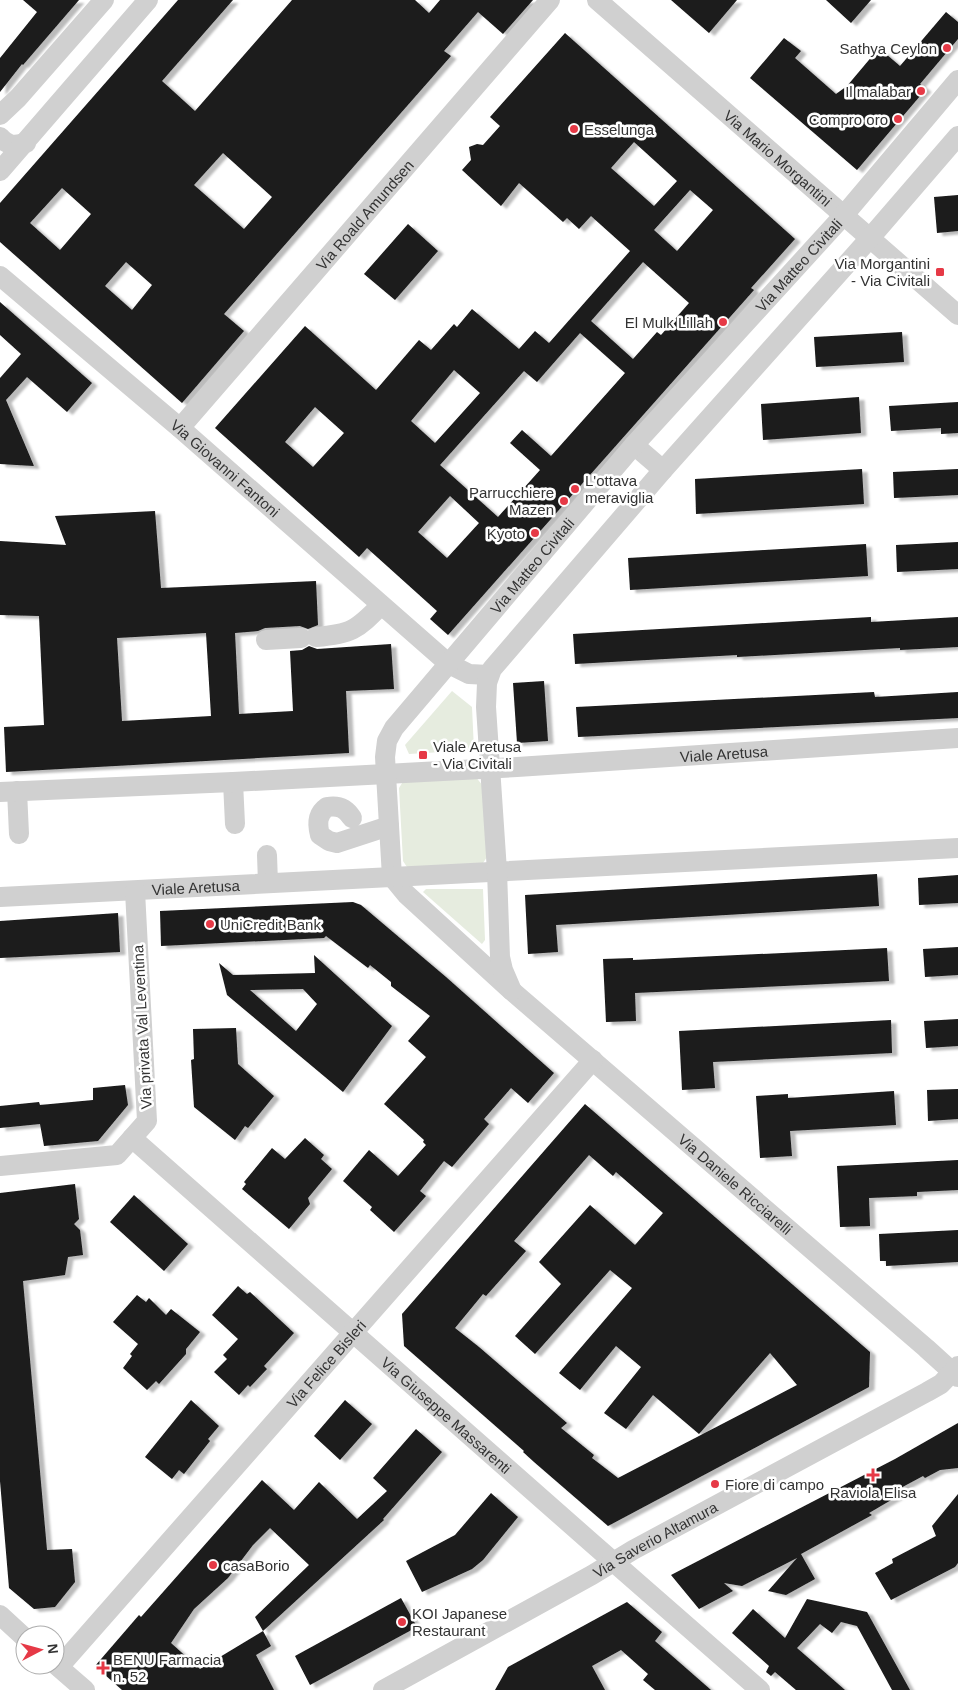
<svg xmlns="http://www.w3.org/2000/svg" width="958" height="1690" font-family="Arial,sans-serif">
<defs>
<filter id="shadow"><feDropShadow dx="5.5" dy="3" stdDeviation="1" flood-color="#0004"/></filter>
</defs>
<rect width="100%" height="100%" fill="#fff"/>
<path fill="#e6ecdf" d="M452,691L472,707L474,750L409,754L405,745Z
M475,776L483,786L487,857L481,866L409,870L403,861L399,788L404,780Z
M426,889H483L485,940L482,944L423,892Z"/>
<path fill="#1a1a1a" fill-rule="evenodd" filter="url(#shadow)" d="M23,0H79L23,65L22,64L0,92V58L37,12Z
M178,0H233L162,81L195,111L292,0H415L429,13L440,0H533L503,34L478,12L444,51L451,56L224,314L244,331L182,403L0,242V203ZM223,153L272,197L244,229L194,185ZM62,188L91,214L60,250L30,223ZM126,262L152,285L132,310L105,286Z
M671,0H737L709,33Z
M826,0H871L851,23Z
M946,12L958,22V39L920,84L926,89L857,170L750,78L784,38L801,51L795,58L836,94L847,86L879,48L900,66Z
M565,33L795,239L751,288L754,290L448,635L430,619L437,611L367,548L359,557L215,428L305,326L376,390L419,340L431,350L454,324L457,327L472,309L519,349L535,331L549,343L630,251L591,216L579,229L567,218L563,222L519,183L501,206L462,170L471,160L469,147L477,144L483,145L500,126L490,117ZM634,142L677,181L654,206L611,168ZM690,190L713,210L677,251L654,230ZM643,262L689,303L661,335L657,332L633,359L591,321ZM580,333L625,373L551,456L522,430L510,443L540,470L498,517L440,465L524,371L537,382ZM454,370L480,393L435,443L411,421ZM315,407L344,433L313,467L285,442ZM450,496L479,523L447,558L418,532Z
M958,195V231L937,233L934,197Z
M408,224L438,251L395,300L364,274Z
M0,302L92,383L67,412L27,377L6,400L34,466L0,464V378L21,354L0,335Z
M902,332L904,362L816,367L814,337Z
M859,397L861,433L763,440L761,404Z
M958,402V433L941,434V428L891,431L889,406Z
M862,469L864,504L696,514L695,479Z
M958,469V495L894,498L893,472Z
M155,511L161,588L316,581L318,625L308,629L300,626L265,628L258,631L235,633L239,714L293,711L290,651L302,650L309,646L317,649L391,644L394,689L346,691L349,753L6,772L4,727L44,725L39,616L0,615V541L66,545L55,516ZM206,633L211,716L122,721L117,638Z
M958,542V569L897,572L896,545Z
M866,544L868,576L630,590L628,558Z
M871,617V622L958,617V647L900,650V648L737,657V655L575,664L573,634Z
M544,681L548,741L517,743L513,683Z
M874,692L875,697L958,692V718L578,737L576,707Z
M877,874L879,906L556,925L558,952L528,954L525,895Z
M958,875V903L919,905L918,878Z
M353,902L361,905L446,977L554,1073L528,1103L511,1088L484,1119L489,1124L452,1167L444,1161L420,1191L426,1196L394,1232L370,1210L372,1207L343,1181L369,1150L398,1176L426,1145L423,1142L424,1140L384,1104L426,1057L408,1041L430,1016L391,986V982L370,965L368,968L326,936L324,938L161,946L160,911Z
M118,913L120,952L0,958V921Z
M958,947V975L925,977L923,949Z
M887,948L889,981L635,993L636,1021L606,1022L603,959L633,958V960Z
M314,955L392,1026L343,1092L227,995L219,963L233,975L315,973ZM303,989L317,1004L296,1031L250,990Z
M958,1019V1046L926,1048L924,1021Z
M891,1020L892,1053L713,1062L715,1088L682,1090L679,1031Z
M236,1028L238,1064L274,1096L248,1128L245,1126L235,1140L194,1107L191,1060L194,1059L193,1029Z
M125,1085L128,1105L98,1141L44,1146L40,1124L0,1128V1106L39,1102L40,1105L93,1100V1088Z
M958,1089V1119L928,1121L927,1090Z
M894,1091L896,1125L790,1131L792,1156L760,1158L756,1096L788,1094V1098Z
M585,1104L870,1352L869,1387L608,1526L534,1462L523,1452L524,1451L404,1346L402,1314ZM589,1155L613,1176L616,1172L663,1213L635,1245L590,1205L539,1262L561,1284L515,1336L535,1354L610,1270L632,1288L559,1373L580,1390L616,1346L641,1367L604,1413L626,1429L653,1395L699,1434L770,1353L797,1385L618,1478L592,1458L594,1455L561,1428L567,1423L479,1347L455,1328L483,1294L486,1296L526,1251L514,1241Z
M305,1138L324,1155L321,1159L332,1169L308,1198L310,1204L289,1229L242,1189L246,1184L244,1182L272,1148L285,1159Z
M958,1160V1190L917,1192V1196L869,1198L870,1226L840,1227L837,1166Z
M75,1184L79,1219L74,1224L80,1230L83,1255L68,1257L65,1275L23,1281L47,1550L72,1549L75,1582L55,1607L34,1609L9,1588L0,1481V1193Z
M134,1195L188,1244L164,1271L110,1222Z
M958,1230V1262L886,1266V1261H880L879,1234Z
M238,1286L247,1294L250,1292L294,1333L264,1366L267,1369L250,1387L248,1385L239,1395L214,1372L227,1359L223,1355L238,1339L212,1315Z
M137,1295L146,1302L149,1298L166,1315L171,1309L200,1332L186,1349V1354L159,1384L156,1381L147,1390L123,1368L132,1356L130,1354L138,1344L113,1322Z
M191,1400L219,1426L208,1439L210,1441L184,1474L179,1470L172,1479L145,1457Z
M345,1400L372,1424L340,1460L314,1436Z
M958,1423V1468L940,1470L925,1478L923,1476L895,1491L898,1496L869,1513L872,1515L801,1554L815,1579L786,1595L768,1591L797,1558L742,1586L724,1583L733,1591L699,1609L671,1575L895,1459Z
M416,1429L442,1452L383,1519L384,1520L263,1631L271,1646L256,1655L274,1690H122L95,1666L139,1615L141,1617L262,1480L294,1510L319,1482L357,1519L387,1491L373,1478ZM270,1528L309,1565L255,1617L263,1631L200,1669L171,1643L194,1609L228,1578L253,1545Z
M491,1493L518,1517L483,1560L472,1569L422,1592L406,1561L455,1535Z
M958,1494V1563L955,1567L891,1600L875,1573L893,1563L892,1559L936,1536L932,1526Z
M401,1598L417,1627L310,1685L295,1656Z
M807,1599L867,1612L910,1690H892L857,1626L841,1622L832,1633L820,1624L797,1648L845,1690H796L775,1672L771,1676L766,1672L769,1666L732,1633L753,1609L785,1638Z
M627,1602L662,1632L655,1641L711,1690H655L643,1680L648,1674L621,1650L592,1666L605,1690H495L508,1667Z"/>
<g fill="none" stroke-linecap="round" stroke-linejoin="round">
<g stroke="#d0d0d0" stroke-width="20">
<path id="s1" d="M597,0L958,315"/>
<path d="M0,115L18,98L104,0"/>
<path d="M0,137C8,146 14,146 26,143"/>
<path d="M0,171L148,0"/>
<path id="s2" d="M0,276L180,428L449,664L469,674L489,675"/>
<path id="s3" d="M180,428L550,0"/>
<path d="M634,445L663,470"/>
<path d="M316,637C351,634 357,630 381,605"/>
<path d="M266,640L301,638"/>
<path d="M233,782L235,824"/>
<path d="M17,791L19,834"/>
<path id="s4" d="M0,792L233,782L517,767L958,738"/>
<path d="M352,818C346,808 338,805 327,807C317,814 317,824 320,835L329,841L337,843L389,826"/>
<path d="M267,855L268,883"/>
<path id="s5" d="M392,877L385,757L387,741L394,728L634,445L844,215L958,80"/>
<path id="s6" d="M392,877L406,894L512,991L926,1348L958,1377"/>
<path id="s7" d="M0,897L958,848"/>
<path d="M512,991L503,970L500,957L497,871L486,707L487,683L492,669L663,470L870,238L958,136"/>
<path id="s8" d="M132,1138L593,1544L760,1690"/>
<path d="M0,1166L117,1155L147,1121L135,891"/>
<path d="M0,1615L25,1638"/>
<path d="M55,1664L85,1690"/>
<path id="s9" d="M59,1667L593,1060"/>
<path id="s10" d="M383,1690L592,1575L633,1550L927,1392L941,1384L958,1366"/>
</g>
</g>
<g fill="#e63946" stroke="#fff" stroke-width="2">
<circle cx="947" cy="48" r="5"/>
<circle cx="921" cy="91" r="5"/>
<circle cx="898" cy="119" r="5"/>
<circle cx="574" cy="129" r="5"/>
<rect x="935" y="267" width="10" height="10" rx="2.5"/>
<circle cx="723" cy="322" r="5"/>
<circle cx="575" cy="489" r="5"/>
<circle cx="564" cy="501" r="5"/>
<circle cx="535" cy="533" r="5"/>
<rect x="418" y="750" width="10" height="10" rx="2.5"/>
<circle cx="210" cy="924" r="5"/>
<path d="M870.5 1467.5h5v5h5v5h-5v5h-5v-5h-5v-5h5z"/>
<circle cx="715" cy="1484" r="5"/>
<circle cx="213" cy="1565" r="5"/>
<circle cx="402" cy="1622" r="5"/>
<path d="M100.5 1660.5h5v5h5v5h-5v5h-5v-5h-5v-5h5z"/>
</g>
<g text-anchor="middle" dominant-baseline="central" stroke-width="5" stroke-linejoin="round" paint-order="stroke">
<g font-size="15" fill="#333" stroke="#fff" text-anchor="start">
<text x="937" y="48" text-anchor="end">Sathya Ceylon</text>
<text x="911" y="91" text-anchor="end">Il malabar</text>
<text x="888" y="119" text-anchor="end">Compro oro</text>
<text x="584" y="129">Esselunga</text>
<text x="930" y="263" text-anchor="end">Via Morgantini<tspan x="930" dy="17">- Via Civitali</tspan></text>
<text x="713" y="322" text-anchor="end">El Mulk Lillah</text>
<text x="585" y="480">L'ottava<tspan x="585" dy="17">meraviglia</tspan></text>
<text x="554" y="492" text-anchor="end">Parrucchiere<tspan x="554" dy="17">Mazen</tspan></text>
<text x="525" y="533" text-anchor="end">Kyoto</text>
<text x="433" y="746">Viale Aretusa<tspan x="433" dy="17">- Via Civitali</tspan></text>
<text x="220" y="924">UniCredit Bank</text>
<text x="725" y="1484">Fiore di campo</text>
<text x="873" y="1492" text-anchor="middle">Raviola Elisa</text>
<text x="223" y="1565">casaBorio</text>
<text x="412" y="1613">KOI Japanese<tspan x="412" dy="17">Restaurant</tspan></text>
<text x="113" y="1659">BENU Farmacia<tspan x="113" dy="17">n. 52</tspan></text>
</g>
<g font-size="15" fill="#333" stroke="#fff">
<text stroke="none"><textPath href="#s1" startOffset="240">Via Mario Morgantini</textPath></text>
<text stroke="none"><textPath href="#s3" startOffset="282">Via Roald Amundsen</textPath></text>
<text stroke="none"><textPath href="#s5" startOffset="766">Via Matteo Civitali</textPath></text>
<text stroke="none"><textPath href="#s2" startOffset="296">Via Giovanni Fantoni</textPath></text>
<text stroke="none"><textPath href="#s5" startOffset="364">Via Matteo Civitali</textPath></text>
<text stroke="none"><textPath href="#s4" startOffset="725">Viale Aretusa</textPath></text>
<text stroke="none"><textPath href="#s7" startOffset="196">Viale Aretusa</textPath></text>
<text transform="translate(142 1027) rotate(-93)">Via privata Val Leventina</text>
<text stroke="none"><textPath href="#s6" startOffset="461">Via Daniele Ricciarelli</textPath></text>
<text stroke="none"><textPath href="#s9" startOffset="404">Via Felice Bisleri</textPath></text>
<text stroke="none"><textPath href="#s8" startOffset="419">Via Giuseppe Massarenti</textPath></text>
<text stroke="none"><textPath href="#s10" startOffset="311">Via Saverio Altamura</textPath></text>
</g>
</g>
<g transform="translate(40 1650) rotate(84)"><circle r="24" fill="#ffffff" stroke="#adadad"/>
<path d="M0-4L9 19L0 12L-9 19Z" fill="#e63946"/>
<text y="-8" font-size="14" font-weight="bold" text-anchor="middle" fill="#333333">N</text>
</g>
</svg>
